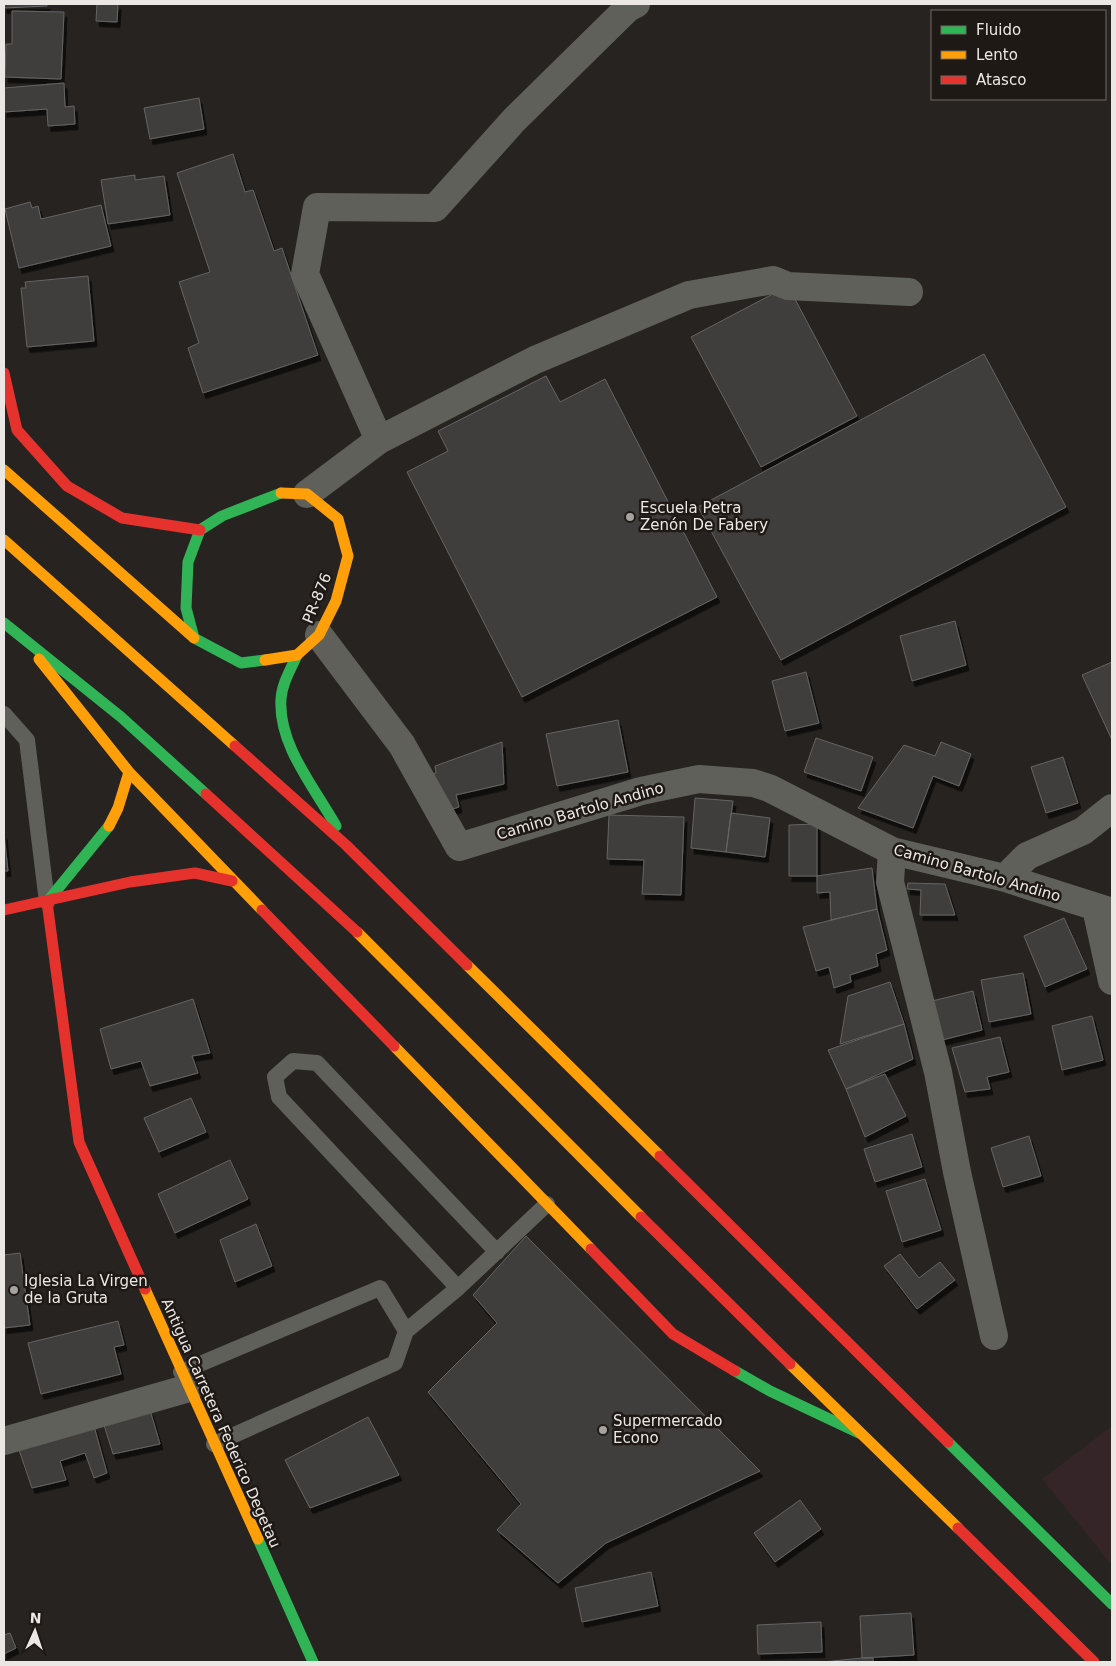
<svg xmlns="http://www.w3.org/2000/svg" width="1116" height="1666" font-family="'DejaVu Sans',sans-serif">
<defs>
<filter id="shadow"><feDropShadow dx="3" dy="5.5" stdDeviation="0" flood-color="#0009"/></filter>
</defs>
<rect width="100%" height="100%" fill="#262320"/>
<path fill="#362528" d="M1112,1426V1565L1042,1479Z"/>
<path fill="#3f3d3d" stroke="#656464" filter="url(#shadow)" d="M4,4H47V6L4,8Z
M97,4H118L117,22L96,21Z
M12,11L64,12L61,79L5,77L6,44H12Z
M64,83L65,107L74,106L75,124L48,126L47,109L4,112V88Z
M199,98L204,129L150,139L144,108Z
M233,154L245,192L253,190L274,251L282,248L318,355L203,393L188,348L199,343L179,282L210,272L177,173Z
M135,175V180L164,176L170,215L108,224L101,180Z
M30,202L32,208L38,206L41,219L101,205L111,246L19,268L5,209Z
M88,276L94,341L27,347L21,288H26L25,282Z
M788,286L857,416L761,467L691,337Z
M984,354L1066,507L781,660L698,507Z
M546,376L560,402L605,379L717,597L522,697L407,472L448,451L438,431Z
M955,621L966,665L912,681L900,636Z
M1112,662V740L1082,675Z
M806,672L819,723L785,731L772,681Z
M618,720L628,772L557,786L546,734Z
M816,738L873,757L861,791L804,772Z
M502,742L504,784L456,795L459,807L453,809L427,775L436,773L435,766Z
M941,742L971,754L959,786L933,776L913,828L858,808L904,745L935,756Z
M1063,757L1078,803L1046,813L1031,767Z
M695,798L733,801L726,852L691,848Z
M731,813L770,818L765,857L726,852Z
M609,815L684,817L681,895L642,894L644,860L607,859Z
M817,824V876H789V825Z
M4,834L8,871H4Z
M872,868L877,909L831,920L830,892L817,893V876Z
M908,883L945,884L955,915H920L921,890L907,889Z
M877,909L887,950L876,954L878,966L850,975L851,982L834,988L829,967L816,971L803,927Z
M1064,918L1087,969L1045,987L1024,936Z
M1023,973L1031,1014L989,1022L981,980Z
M890,982L904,1024L840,1044L848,996Z
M973,991L982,1030L942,1040L932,1001Z
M193,999L210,1053L192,1056L198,1073L150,1086L141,1061L111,1069L100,1029Z
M1092,1016L1103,1060L1062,1070L1052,1026Z
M904,1024L913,1059L846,1089L828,1050Z
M1000,1037L1009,1072L987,1077L990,1089L965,1092L952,1048Z
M885,1074L906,1116L865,1137L846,1089Z
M191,1098L206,1132L159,1152L144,1118Z
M912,1134L922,1167L875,1182L864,1149Z
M1029,1136L1041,1176L1003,1187L991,1148Z
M230,1160L248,1199L175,1233L158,1194Z
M925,1179L941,1230L902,1242L886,1191Z
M256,1224L272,1266L235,1282L220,1240Z
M526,1236L760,1471L606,1543L558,1583L497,1530L521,1504L428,1392L497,1323L473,1295Z
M20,1253L30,1325L4,1328V1255Z
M900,1254L919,1278L940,1262L955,1280L917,1309L884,1266Z
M118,1321L124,1345L114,1347L121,1374L41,1394L28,1343Z
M150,1410L160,1444L113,1454L104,1425Z
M368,1417L399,1475L310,1508L285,1460Z
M94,1426L107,1473L94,1478L85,1453L60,1461L66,1480L32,1488L18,1447Z
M800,1500L821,1529L775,1562L754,1533Z
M651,1572L658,1606L582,1622L575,1588Z
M911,1613L914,1655L862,1658L860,1616Z
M821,1622L822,1652L758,1654L757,1625Z
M10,1633L16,1648L4,1654V1635Z
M862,1658H873V1662H823Z"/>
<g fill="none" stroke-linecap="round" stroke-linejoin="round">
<path stroke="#5f6059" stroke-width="16" d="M4,714L27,740L47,902
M458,1288L279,1097L275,1077L293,1061L317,1063L497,1252
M406,1331L458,1288L547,1204
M181,1372L380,1288L406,1331L395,1363L214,1444"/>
<path stroke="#5f6059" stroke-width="28" d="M379,440L305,274L317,207L435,208L514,120L628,8L636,4
M307,494L379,440L535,360L689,295L773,280L788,286L909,292
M319,635L402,745L459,847L641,791L699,779L753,783L769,788L892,851L1005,878L1112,912
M892,851L890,882L938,1072L957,1172L994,1336
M1005,878L1027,856L1083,831L1112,808
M1096,908L1112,981
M4,1441L189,1388"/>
<path stroke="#30b455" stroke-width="11" d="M4,623L121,717L206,794
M297,655C291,669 282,683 281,699C278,745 315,788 336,826
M265,660L241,663L194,638L186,608L188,562L200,530L222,516L281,493
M47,902L109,826
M735,1371L770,1391L859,1433
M948,1442L1112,1604
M258,1539L313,1662"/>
<path stroke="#ff9f0a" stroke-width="11" d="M4,470L194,638
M4,540L235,746
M39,659L129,772L118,808L109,826
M265,660L297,655L319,635L336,601L348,556L338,519L307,494L281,493
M129,772L262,910
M357,932L641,1217
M467,965L660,1156
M394,1046L591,1249
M145,1289L258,1539
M790,1364L958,1528"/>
<path stroke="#e5322d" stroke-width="11" d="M4,373L17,430L67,486L122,518L200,530
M235,746L346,845L467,965
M206,794L357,932
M47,902L79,1142L145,1289
M4,910L130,882L195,873L232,881
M262,910L394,1046
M660,1156L948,1442
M641,1217L790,1364
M591,1249L673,1334L735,1371
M958,1528L1094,1662"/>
</g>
<g fill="#a6a29f" stroke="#1f1915" stroke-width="2">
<circle cx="630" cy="517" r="5"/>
<circle cx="14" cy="1290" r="5"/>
<circle cx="603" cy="1430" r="5"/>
</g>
<g text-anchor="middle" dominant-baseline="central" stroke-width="5" stroke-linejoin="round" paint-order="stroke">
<g font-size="15" fill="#ebe7e4" stroke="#1f1915" text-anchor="start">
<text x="640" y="508">Escuela Petra<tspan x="640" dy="17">Zenón De Fabery</tspan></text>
<text x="24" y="1281">Iglesia La Virgen<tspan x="24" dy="17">de la Gruta</tspan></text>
<text x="613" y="1421">Supermercado<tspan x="613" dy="17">Econo</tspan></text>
</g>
<g font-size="15" fill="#ebe7e4" stroke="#1f1915">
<text transform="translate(317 598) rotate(-68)">PR-876</text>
<text transform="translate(580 811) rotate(-16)">Camino Bartolo Andino</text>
<text transform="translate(977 873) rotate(16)">Camino Bartolo Andino</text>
<text transform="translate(221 1423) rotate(66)">Antigua Carretera Federico Degetau</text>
</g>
</g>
<rect width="1116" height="1666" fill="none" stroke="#ebe7e4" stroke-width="10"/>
<rect x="931" y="10" width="175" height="90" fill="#1f1915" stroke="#716b68"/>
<rect x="941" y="26" width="25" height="8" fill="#30b455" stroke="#716b68"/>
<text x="976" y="35" font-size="15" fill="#ebe7e4">Fluido</text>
<rect x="941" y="51" width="25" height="8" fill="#ff9f0a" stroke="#716b68"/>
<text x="976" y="60" font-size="15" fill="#ebe7e4">Lento</text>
<rect x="941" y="76" width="25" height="8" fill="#e5322d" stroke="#716b68"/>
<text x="976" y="85" font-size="15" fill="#ebe7e4">Atasco</text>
<g transform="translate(35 1631) rotate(3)" stroke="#1f1915" stroke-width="4" paint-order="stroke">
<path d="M0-4L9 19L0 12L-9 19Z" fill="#ebe7e4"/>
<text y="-8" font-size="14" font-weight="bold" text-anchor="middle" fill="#ebe7e4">N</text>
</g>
</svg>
